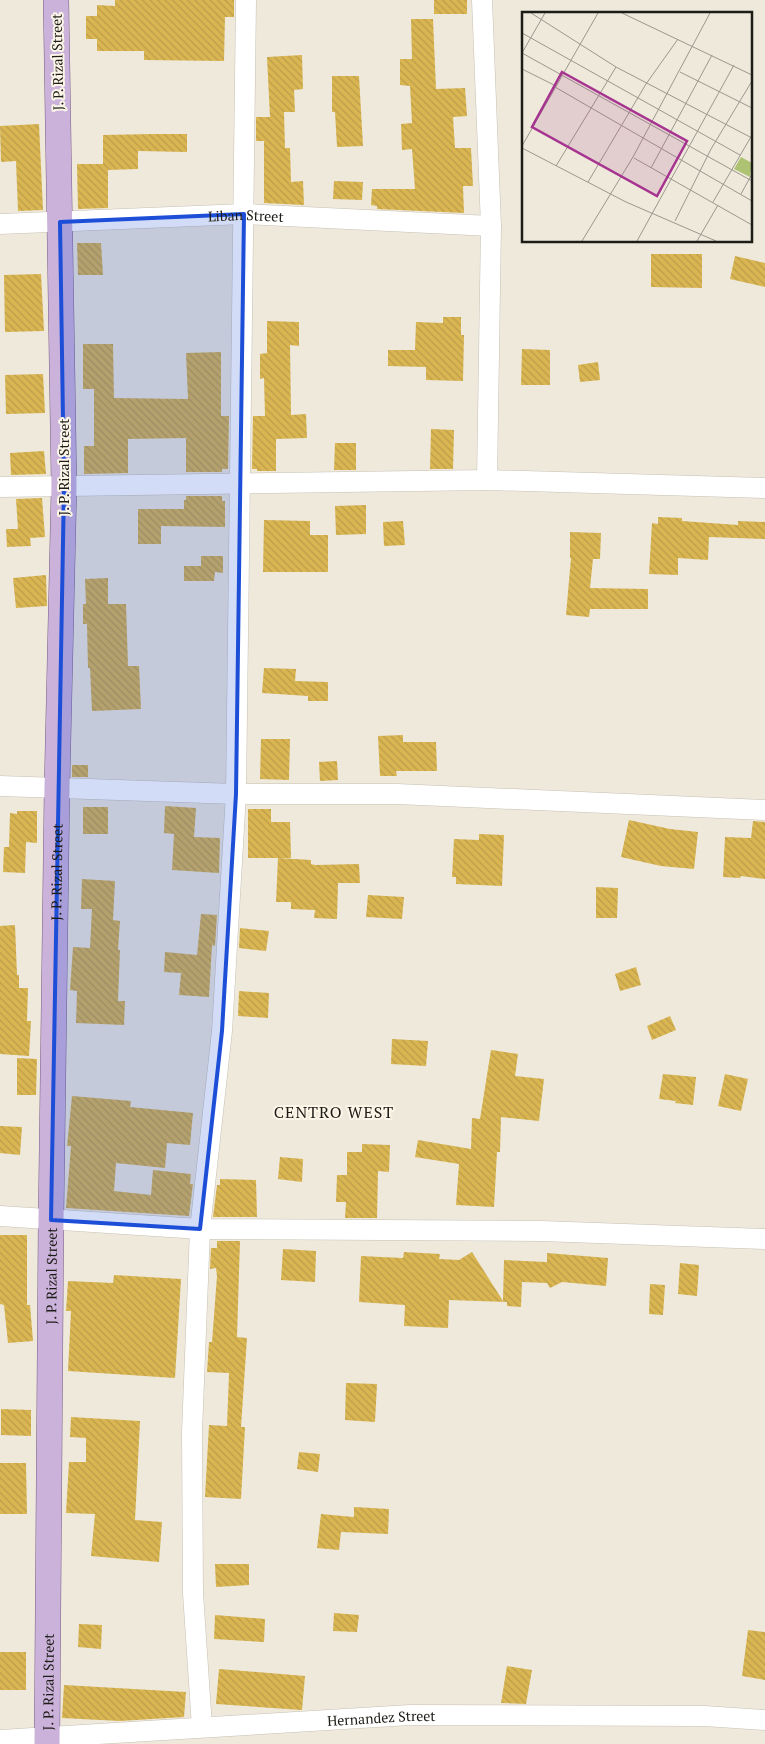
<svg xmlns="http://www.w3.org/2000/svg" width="765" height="1744" font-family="'PT Serif',serif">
<defs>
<pattern id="building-back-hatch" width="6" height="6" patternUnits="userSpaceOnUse" patternTransform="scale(1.25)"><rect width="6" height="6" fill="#dab653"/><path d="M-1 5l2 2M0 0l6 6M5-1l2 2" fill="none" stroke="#bb9c48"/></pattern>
</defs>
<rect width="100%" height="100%" fill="#eee9db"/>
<path fill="url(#building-back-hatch)" d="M115,0H234V17H225L224,61L144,60V51H97V39H86V16H97V5L115,6Z
M434,0H467V14H434Z
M411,19H433L436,89L465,88L467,116L453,117L455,148H471L473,186H463L464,213L377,209V206L371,205L372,189H415L412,149L402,150L401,124L412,123L410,86L400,85V59H412Z
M302,55L303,89L294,90L295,112H284L285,148H290L291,182L303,181L304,205L264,203V141H256V117H270L267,57Z
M332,76H359L363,146L337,147L335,112H332Z
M39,124L43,210L18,211L16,161L1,162L0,126Z
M153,134H187V152L138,151V169L108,170V208L78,209L77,164H103V135Z
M334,181L363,182L362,200L333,199Z
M77,243H101L103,275H78Z
M651,254H702V288L651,287Z
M735,256L765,263V287L730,279Z
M41,274L44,331L5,332L4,275Z
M443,317H461V335H464L463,381L426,380V367L388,366V350H415L416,322L443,323Z
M267,321L299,322V346L290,345L291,415L306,414L307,438L276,439V471H257V469H252L253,416H265L264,378L260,379V354L267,353Z
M83,344H113L114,398L188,399L186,353L221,352V416H229L228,469H222V472H186V438L128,439V473L84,474V446H94V389H83Z
M522,349L550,350V385H521Z
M598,362L600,380L580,382L578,365Z
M43,374L45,413L6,414L5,375Z
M431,429L454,430L453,469H430Z
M335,443H356V470H334Z
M44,451L46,474L11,475L10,453Z
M186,496H222V501H225V527L161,526V544H138V509H184V500H186Z
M42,498L45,537L30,538L31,546L7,547L6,529H18L16,499Z
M366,505V534L336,535L335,506Z
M658,517L682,518V521L738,525V521L765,522V539L709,537L708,560L678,558V575L649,574L652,523L658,524Z
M264,520L310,521V535H328V572H263Z
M403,521L405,545L384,546L383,522Z
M570,532L601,533L600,559H593L590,588L648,589V609H590L589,617L566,615L571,558H570Z
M201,556H223V573L215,572L214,581H184V566H201Z
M46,575L47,606L16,608L13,578Z
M108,578V604H126L128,666H139L141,709L92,711L90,668H88L87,624H83V604H86L85,579Z
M264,668L296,669L295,681L328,682V701H308V696L262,693Z
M403,735V742H436L437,771H396L397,776H380L378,736Z
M261,739H290L289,780L260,779Z
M337,761L338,780L320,781L319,762Z
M72,765H88V777H72Z
M165,806L196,808L194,837L220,838L219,873L172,870L174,834L164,833Z
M83,807H108V834H83Z
M248,809H271V822H290L291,858H248Z
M17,811H37V843L26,842L25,873L3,872L4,847H9L10,813L17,814Z
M629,820L670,829L698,832L694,869L661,866L621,857Z
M753,821L765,822V879L741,876L740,878L723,877L725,837L751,838Z
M479,834L504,835L502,886L456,884V877H452L454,839L479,840Z
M278,858L311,860V864L315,865L359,864L360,883H338L337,919L314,918L315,910L291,909V902H276Z
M82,879L115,881L113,920L120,921L118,950H120L118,1001H125L124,1025L76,1023L77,991L70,990L73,947L90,948L92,909H81Z
M596,887L618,888L617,918H596Z
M368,895L404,897L402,919L366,917Z
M201,914L217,915L215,946L212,945L209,997L179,995L181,973L164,972L165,952L197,955Z
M15,925L17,975H19V988H28L27,1021H31L29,1056L0,1054V926Z
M240,928L269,931L266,951L239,948Z
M636,967L641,985L620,991L615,974Z
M239,991L269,993L268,1018L238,1016Z
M670,1016L676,1030L652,1040L647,1026Z
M392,1039L428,1041L426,1066L391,1064Z
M491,1050L518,1054L515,1076L544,1079L539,1121L501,1117L500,1152H497L494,1207L456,1205L459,1164L415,1157L418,1140L471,1149L472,1118L480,1119Z
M17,1058L37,1059L36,1095H17Z
M663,1074L696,1077L693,1105L675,1103L676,1101L659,1099Z
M725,1074L748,1079L741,1111L718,1106Z
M72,1096L131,1101L130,1107L193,1113L190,1145L167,1143L165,1168L116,1163L114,1191L151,1195L153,1170L191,1174L190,1184H193L189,1216L66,1208L71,1146H67Z
M0,1126L22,1127L20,1155L0,1153Z
M362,1144L390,1145L389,1172L378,1171L377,1218H345L346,1202H336L337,1175H347V1152H362Z
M280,1157L303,1159L302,1182L278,1179Z
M220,1179L256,1180L257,1217H213L217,1185H220Z
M0,1235H27V1305H30L33,1341L8,1343L4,1305L0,1304Z
M217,1241H240L237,1337L247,1338L241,1427H245L241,1499L205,1497L209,1425L227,1426L229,1373L207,1372L209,1342H212L217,1276L216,1268L210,1269L211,1248H217Z
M283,1249L316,1251L315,1282L281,1280Z
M404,1252L440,1254L439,1259L459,1260L472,1252L503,1301L504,1260L547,1262V1253L608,1258L606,1286L562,1282L550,1288L547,1283L522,1282L521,1307L507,1306V1302L449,1300L448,1328L404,1326L405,1305L359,1302L361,1256L403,1258Z
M680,1263L699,1265L697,1296L678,1294Z
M114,1275L181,1279L175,1378L68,1371L71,1311H66L68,1281L113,1283Z
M650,1284L665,1285L663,1315L649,1314Z
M346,1383L377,1384L375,1422L345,1420Z
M1,1409L31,1410V1436L1,1435Z
M71,1417L140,1421L135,1520L162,1522L159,1562L91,1556L95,1514L66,1513L69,1462H86V1438L70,1437Z
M299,1452L320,1454L318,1472L297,1469Z
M0,1463H26L27,1514H0Z
M354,1507L389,1509L388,1534L341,1532L339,1550L317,1548L321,1514L354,1517Z
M215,1564H249V1585L216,1587Z
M334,1613L359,1615L357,1632L333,1631Z
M215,1615L265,1619L264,1642L214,1639Z
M79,1624L102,1625L101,1649L78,1647Z
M748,1630L765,1632V1680L742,1676Z
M0,1652H26V1690H0Z
M507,1666L532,1670L526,1704L501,1703Z
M219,1669L305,1676L302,1710L216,1704Z
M64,1685L186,1692L184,1717L120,1721L62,1718Z"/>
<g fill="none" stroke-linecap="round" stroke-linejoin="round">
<g stroke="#c6c1b4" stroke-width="21">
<g id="minor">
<path d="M482,0L491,226L487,480"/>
<path id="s1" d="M0,224L244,214L491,226"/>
<path d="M0,487L487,480L765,488"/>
<path d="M0,786L236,794H397L765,810"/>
<path d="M0,1216L200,1229L541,1231L765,1239"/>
<path d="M202,1727L193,1593L192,1432L200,1229L222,1031L236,794L246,0"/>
<path id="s2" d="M0,1740L410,1715L704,1716L765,1720"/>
</g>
</g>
<g stroke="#785c86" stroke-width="26">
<g id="major">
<path id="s3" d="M47,1744L51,1220L57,787L64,486L56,0"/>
</g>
</g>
<use href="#minor" stroke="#fff" stroke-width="20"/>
<use href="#major" stroke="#cbb2da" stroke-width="25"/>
</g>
<path fill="#1d4ed8" fill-opacity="0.2" stroke="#1d4ed8" stroke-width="4" stroke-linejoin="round" d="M244,214L236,794L222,1031L200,1229L51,1220L64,486L60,222Z"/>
<g text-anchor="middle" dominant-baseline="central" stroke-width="4" stroke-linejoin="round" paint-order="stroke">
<g font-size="14" fill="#1e1c17" stroke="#fbf6e8">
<text transform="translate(57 62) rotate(-91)">J. P. Rizal Street</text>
<text stroke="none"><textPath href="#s1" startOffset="246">Liban Street</textPath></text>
<text transform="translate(63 467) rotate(-90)">J. P. Rizal Street</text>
<text stroke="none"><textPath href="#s3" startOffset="872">J. P. Rizal Street</textPath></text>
<text stroke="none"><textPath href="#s3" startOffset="468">J. P. Rizal Street</textPath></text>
<text stroke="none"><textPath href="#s3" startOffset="62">J. P. Rizal Street</textPath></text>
<text stroke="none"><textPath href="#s2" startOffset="382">Hernandez Street</textPath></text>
</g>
<g font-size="16" letter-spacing="1" fill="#1e1c17" stroke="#fbf6e8">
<text x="334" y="1112">CENTRO WEST</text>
</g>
</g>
<g transform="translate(522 12)">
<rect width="230" height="230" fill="#eee9db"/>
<path d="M219,145L230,151L228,165L212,157Z" fill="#adc273"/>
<path fill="none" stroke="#9b978d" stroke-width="1" d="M9,1L94,55L230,126M100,1L230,63M0,21L218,143M0,41L23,1M0,41L230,169M0,57L34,74M158,60L230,96M33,75L230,189M0,134L76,1M0,136L104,190L194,229M112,146L230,213M34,154L94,55M129,156L190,43M66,170L124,72L156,27M219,182L230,162M191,190L230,123M153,209L189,137L230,69M60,229L111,145L188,1M115,229L212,53M175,229L196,193"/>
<path fill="#a5338f" fill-opacity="0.15" stroke="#a5338f" stroke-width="2.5" d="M40,60L165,129L135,184L10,115Z"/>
<rect width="230" height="230" fill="none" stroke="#1e1c17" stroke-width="2.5"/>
</g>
</svg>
